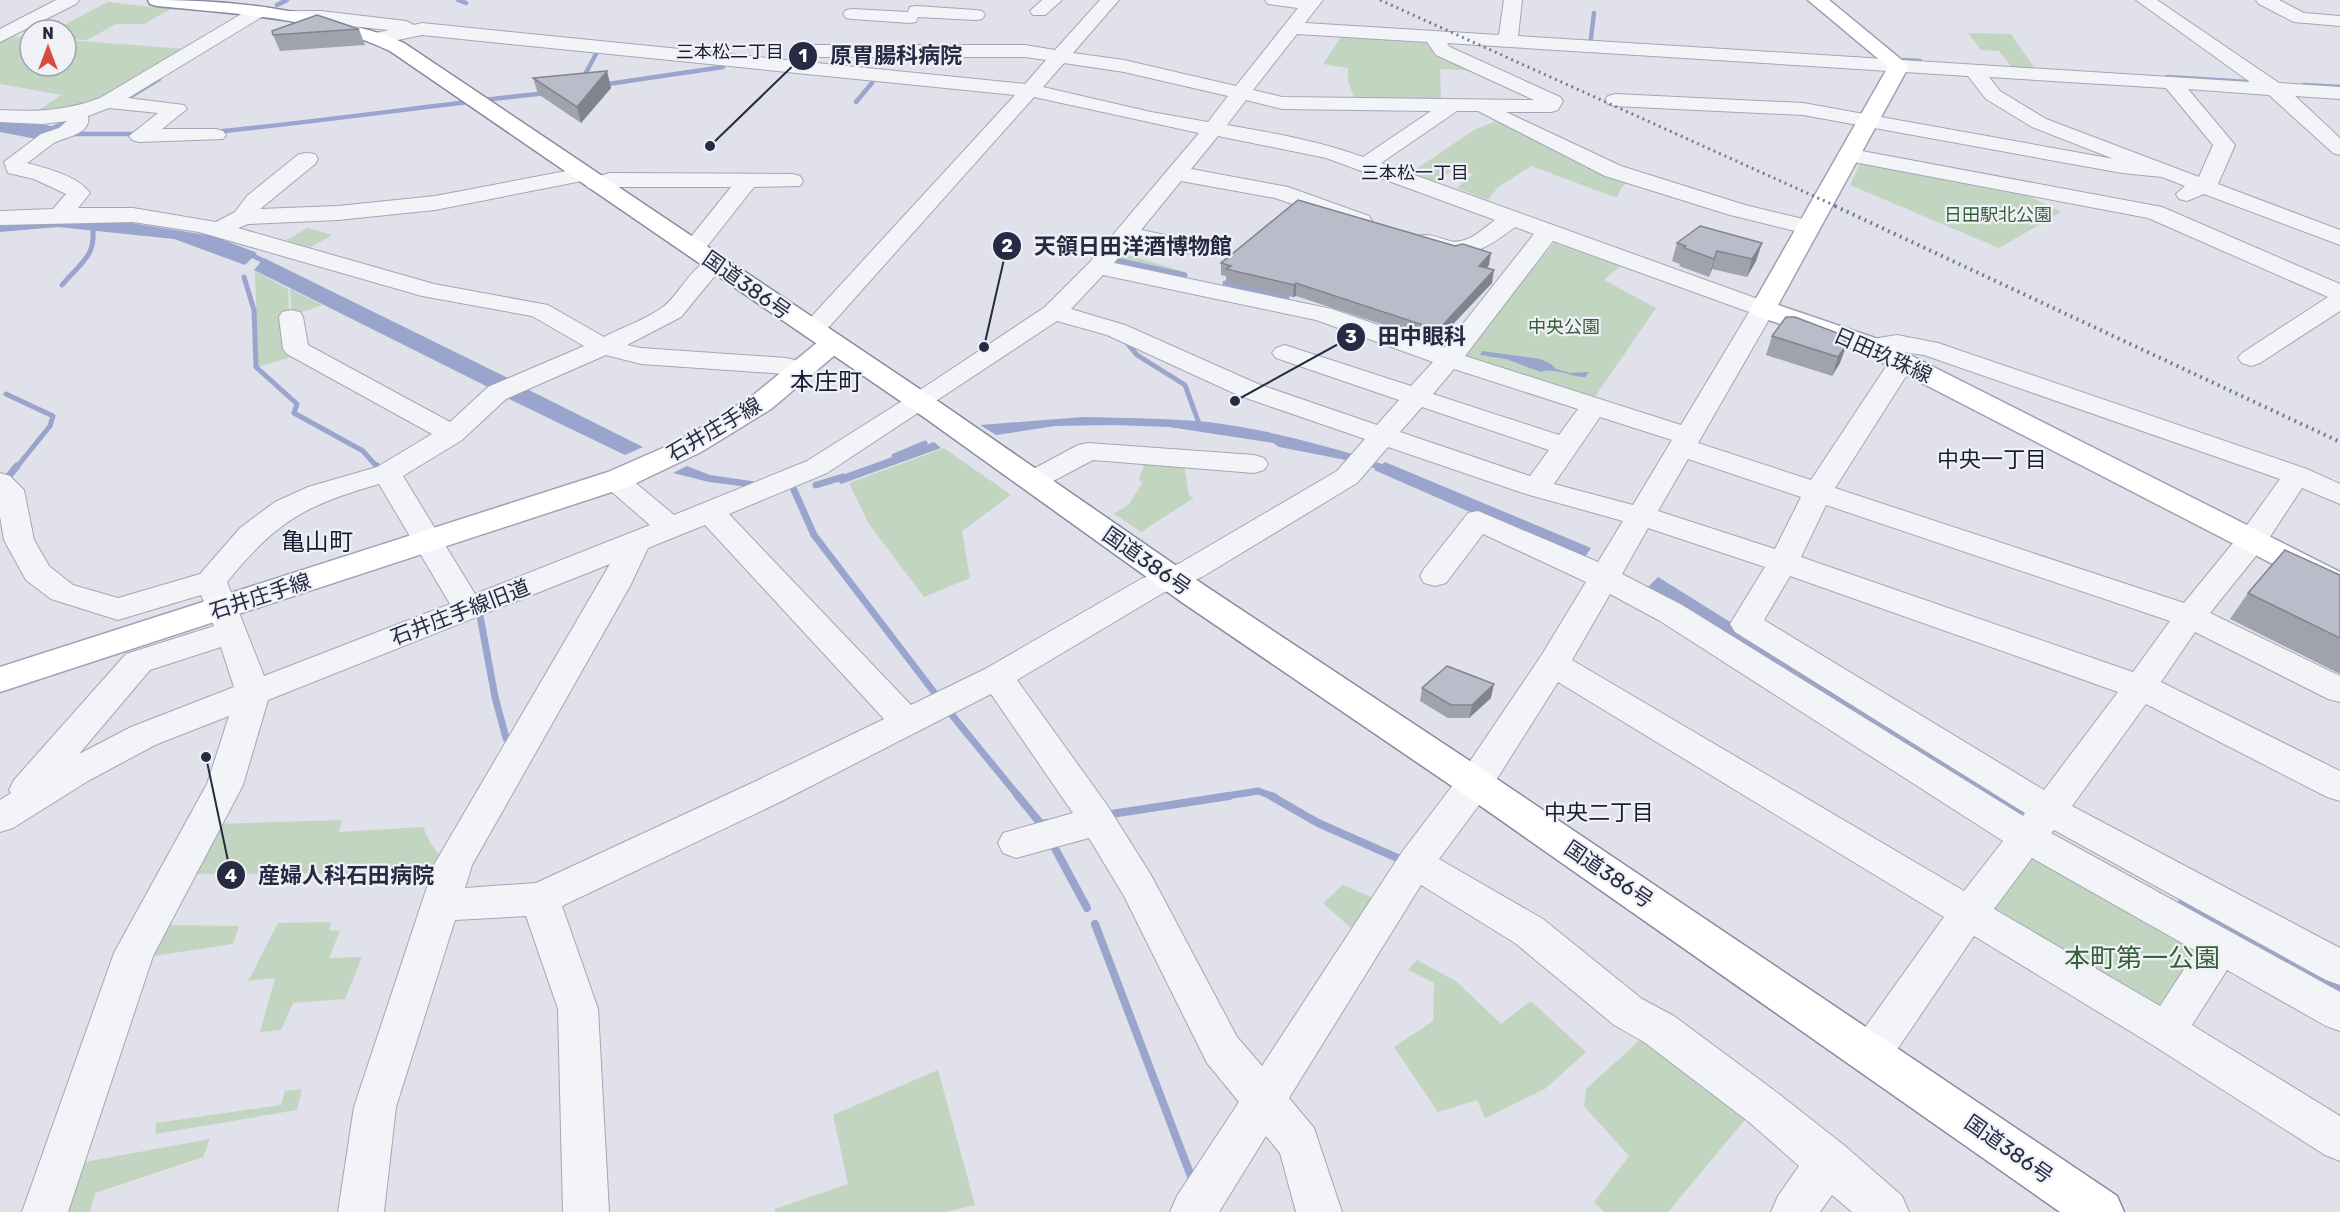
<svg xmlns="http://www.w3.org/2000/svg" width="2340" height="1212" font-family="Rubik,'Noto Sans JP',sans-serif">
<rect width="100%" height="100%" fill="#e0e1ea"/>
<path fill="#c1d5c1" d="M108,2L171,9L144,24H116L87,40L66,39V30H54Z
M1968,33L2011,34L2035,69L2012,67L1999,51L1981,50Z
M1343,34L1428,39L1484,71L1440,69L1441,101L1355,100L1348,82V68L1323,64Z
M9,36L30,38V66H66V40L187,49L107,98L73,113L31,115L62,95L0,84V41Z
M1501,119L1631,179L1621,188L1617,198L1531,166L1498,187L1488,200L1457,188L1473,174L1455,169L1435,182L1412,172L1474,130Z
M1862,159L2012,188L2061,212L1999,248L1850,185Z
M308,228L332,235L309,248L286,240Z
M1135,239L1141,240L1128,255L1185,272L1184,273L1116,259Z
M1554,243L1620,266L1604,280L1656,308L1592,401L1459,358Z
M255,271L288,289L291,357L258,367Z
M290,289L322,305L292,316Z
M944,448L1011,495L962,531L970,578L924,597L869,524L849,483Z
M1145,461L1184,464L1189,496L1194,498L1141,532L1114,514L1129,504L1143,482L1139,480Z
M342,820L339,832L423,827L431,844L445,863L441,872C358,875 275,873 192,874L215,824Z
M2034,849L2204,944L2160,1018L1978,909Z
M1343,885L1383,902L1359,935L1323,903Z
M331,922L329,930L340,931L329,958L362,957L345,999L293,1003L281,1030L260,1032L275,978L248,981L278,923Z
M162,925L239,926L233,944L147,957Z
M1417,960L1456,981L1501,1024L1531,1001L1586,1052L1545,1089L1485,1118L1477,1100L1438,1112L1394,1047L1433,1021L1434,983L1408,970Z
M1649,1032L1753,1110L1668,1212H1604L1594,1202L1629,1156L1584,1106L1586,1089Z
M938,1070L975,1205L945,1212H775V1209L848,1184L833,1115Z
M302,1089L297,1110L155,1134L156,1123L281,1105L285,1091Z
M210,1139L203,1157L95,1193L90,1212H60L74,1164Z"/>
<path fill="#99a5cc" d="M63,219L131,223L213,236L257,253L245,265L174,239L58,227L0,232V224Z
M264,258L514,381L496,391L254,270Z
M1482,351L1540,359L1551,364L1556,369L1570,373L1589,372L1585,377C1571,377 1553,367 1541,372L1506,359L1480,355Z
M523,387L643,447L625,455L505,397Z
M1084,417C1125,418 1166,418 1208,422C1258,428 1308,441 1356,455L1351,461L1279,447L1273,443L1169,427L1113,425L1055,426L996,435L980,425Z
M934,442L941,448L841,484L834,478Z
M1385,462L1591,548L1582,561L1374,470Z
M687,466L710,475L758,482L757,488L709,482L673,473Z
M1658,577L2031,809L2020,821L1648,587Z
M2185,891L2340,977V1000L2173,909Z"/>
<g fill="none" stroke-linecap="round" stroke-linejoin="round">
<path stroke="#99a5cc" stroke-width="4.5" d="M458,0L466,3
M277,5L287,0
M1590,46L1594,13
M1904,60L1920,61
M2167,77L2248,82
M582,80L596,54
M601,85L723,67
M2304,85L2340,87
M123,101L159,79
M856,102L872,83
M42,132L70,121
M214,132C325,121 435,105 546,93
M67,134H140"/>
<path stroke="#99a5cc" stroke-width="5" d="M247,253L270,264
M1116,260L1185,275
M244,277L254,310L256,367L297,404L294,413L363,451L378,468
M1225,283L1287,297
M62,285C81,262 98,256 92,223
M1428,338L1446,344
M1127,343L1137,355L1185,385L1201,429
M6,394L53,416L50,426L16,468
M894,456L925,443
M1364,462L1381,468"/>
<path stroke="#99a5cc" stroke-width="7" d="M377,466L380,470
M1377,466L1387,470
M8,477L17,466
M816,485L843,477
M794,490L814,535L940,700
M480,616L495,697L506,738
M947,709L1019,797
M1220,797L1258,791L1275,797"/>
<path stroke="#99a5cc" stroke-width="8" d="M1018,796L1041,824L1048,823
M1271,796L1318,823L1402,860
M1105,815L1229,796
M1050,839L1087,908
M1095,924L1192,1179"/>
<path fill="#99a5cc" fill-rule="evenodd" d="M0,116L51,126L55,132L51,138L42,140L0,132Z"/>
<g stroke="#a5a6b5" stroke-width="2">
<path id="minor" d="M56,0H79L76,4L0,42V29Z
M1042,0H1062L1045,15H1033L1030,11Z
M1100,0H1119L1073,53L1124,60L1236,86L1298,8L1268,4L1265,0H1323L1305,23L1499,35L1504,0H1522L1518,36L2250,82L2136,0H2157L2279,83L2340,87V99L2295,96L2340,138V155L2333,153L2269,95L2188,89L2235,145L2218,184L2340,230V245L2204,194L2187,201L2179,199L2176,194L2185,186L2162,177L2122,173L1803,115L1615,106L1608,104L1605,100L1608,96L1615,94L1803,103L2114,159L2032,127L1986,99L1968,76L1447,43L1450,47L1560,97L1563,101L1558,110L1551,112H1506L1621,166L1745,205L1807,220L1810,225L1807,230L1799,232L1730,215L1605,176L1478,111H1457L1381,163L1772,304L1775,309L1698,443L1811,480L1893,356L1902,354L1911,356L1915,362L1835,488L2184,603L2242,532L2280,479L1924,355L1897,351L1875,353L1866,350L1862,345L1866,340L1897,335L1938,343L2307,469L2340,484V504L2302,488L2264,546L2210,613L2340,676V702L2328,699L2195,632L2161,682L2340,771V801L2327,797L2146,704L2072,806L2340,948V985L2326,980L2054,830L2051,833L2340,992V1031L2326,1026L2227,970L2192,1025L2340,1116V1161L2325,1155L2151,1044L1974,936L1886,1066L1871,1072L1856,1066L1850,1053L1856,1040L1944,917L1558,682L1488,793L1439,859L1543,919L1642,999L1674,1016L1779,1094L1845,1146L1902,1196L1909,1212H1852L1832,1195L1820,1212H1771L1778,1196L1799,1166L1749,1122L1644,1042L1614,1025L1515,943L1421,885L1289,1098L1314,1128L1342,1212H1296L1280,1153L1266,1136L1219,1212H1170L1177,1196L1239,1102L1207,1063L1124,896L1089,838L1016,858L1003,853L998,843L1003,833L1073,813L991,694L780,802L562,906L598,1009L609,1212H563L558,1009L526,916L455,920L396,1107L384,1212H338L354,1107L435,863L610,564L268,700L243,785L153,956L68,1212H22L114,953L207,784L229,716L155,745L88,781L13,828L0,832V800L11,793L9,790L14,780L126,654L214,626L201,595L118,620L51,599L26,580L4,540L0,516V473L10,476L24,490L34,540L49,566L73,585L118,598L200,574L240,528L275,502L308,487L377,467L432,434L287,354L283,349L279,317L282,312L291,310L300,312L303,317L308,345L450,422L488,387L584,346L532,316L422,296L199,232L133,222L0,225V211L53,209L66,194L34,179L8,173L4,162L41,134L59,128L67,121L42,124L0,122V110C36,112 66,111 100,98L253,7H265L268,11L265,15L128,98L184,105L187,109L162,129H216L223,131L226,135L223,139L139,142L132,140L129,136L158,113L109,108L88,116C92,134 65,137 54,143C45,149 36,157 27,163C46,168 78,176 90,193L78,208H133L216,222L235,212L247,196L299,154L307,153L315,154L318,159L315,164L260,209L338,206L435,196L582,168L590,170L593,175L591,178L610,173L792,174L800,176L803,181L800,186L754,187L702,253L694,255L686,253L682,248L731,187H610L596,190L588,188L585,183L587,180L435,210L338,220L248,224L238,228L434,284L548,305L604,337C623,327 647,319 663,307C684,291 695,252 727,260L731,265L727,270L713,278L681,317L627,345L641,348L786,358L795,360L799,366L795,372L786,374L641,364L606,355L506,399L462,440L403,476L475,594L650,525L605,486L601,480L605,474L615,471L625,474L674,515L807,461L929,384L1045,307L1090,262L1199,133L1034,97L830,326C820,333 814,336 802,333L798,328L812,316L1015,95L422,35L378,44L371,42L369,38L371,34L389,30L284,19L281,15L284,11H321L406,21L414,25L422,23L1025,84L1046,60L1025,57H801L794,55L792,51L794,47L801,45H1025L1055,50ZM1297,34L1427,42L1436,55L1534,100L1282,97L1253,90ZM1064,63L1124,72L1228,96L1208,122L1151,112L1043,87ZM1989,77L2166,88L2213,145L2199,177L2046,119L2000,91ZM1246,100L1282,109L1431,111L1363,157C1319,141 1273,133 1227,125ZM1218,136L1326,158L1495,220C1483,229 1467,245 1450,241C1438,238 1430,233 1418,236L1414,241C1419,248 1427,249 1434,251C1467,262 1490,246 1515,227L1534,234L1444,348L1332,309L1114,263L1131,242L1206,257L1214,255L1218,250L1214,245L1141,230L1181,181L1275,198L1361,228L1369,226L1372,221L1369,216L1288,187L1191,169ZM1553,241L1749,312L1681,425L1465,356ZM1103,275L1316,320L1433,362L1411,386L1294,348L1285,345L1276,348L1272,353L1276,358L1399,400L1377,425L1258,384L1125,325L1071,309ZM1057,321L1107,335L1240,396L1365,439L1337,471L1180,563L1141,579L985,669L911,705L729,514L827,473ZM1454,369L1578,409L1559,435L1433,394ZM1422,407L1549,450L1530,476L1400,432ZM1600,417L1672,440L1633,505L1554,484ZM1388,447L1526,494L1623,521L1598,562L1478,511L1468,513L1424,569L1420,576L1424,583L1435,586L1446,583L1483,534L1586,582L1541,656L1462,773L1402,852L1262,1066L1237,1037L1151,875L1107,805L1017,680L1163,593L1202,577L1357,483ZM1688,459L1801,497L1775,549L1658,511ZM379,484L450,604L264,676L227,582C277,521 303,506 379,484ZM1826,505L2170,621L2133,672L1801,557ZM705,525L884,719L754,782L536,883L465,888L472,865L630,586L648,548ZM1648,528L1765,567L1730,624L1735,632L2025,813L2023,816L1682,605L1622,574ZM1790,576L2118,692L2044,790L1764,620ZM1610,594L1660,621L2003,841L1964,891L1572,660ZM221,647L234,687L131,727L79,754L150,670ZM2032,858L2196,951L2160,1006L1994,909Z
M2256,0H2279L2304,13L2340,16V26L2294,22L2259,4Z
M916,6L976,10L982,11L985,15L982,19L976,20L918,17L916,22L910,23L852,19L846,18L843,14L846,10L852,9L908,12L910,7Z
M1851,149L2162,207L2340,284V311L2260,363L2251,366L2242,363L2238,358L2242,353L2328,297L2148,218L1843,160L1840,155L1843,150Z
M1088,443L1254,455L1264,458L1268,464L1264,470L1254,473L1093,460L1042,487L1032,490L1022,487L1018,481L1022,475L1078,445Z"/>
</g>
<g stroke="#9fa2b7" stroke-width="3">
<path id="major" d="M1808,0H1829L1909,66L1778,305L1878,339L2340,572V596L2329,593L1860,351L1754,315L1750,309L1888,67Z
M833,335L842,337L846,343L842,349L771,409L701,452L630,486L0,692V667L608,472L681,440L751,397L824,337Z"/>
</g>
<g stroke="#868aa2" stroke-width="3">
<path id="highway" d="M148,0C216,0 272,5 339,22C361,28 383,33 404,43L945,406L1207,587L1488,773L2117,1196L2124,1212H2060L1462,793L1183,603L925,418L390,51C319,17 235,14 157,6L150,4Z"/>
</g>
<use href="#minor" fill="#f3f4f8" fill-rule="evenodd"/>
<use href="#major" fill="#fff" fill-rule="evenodd"/>
<use href="#highway" fill="#fff" fill-rule="evenodd"/>
<path stroke="#787c95" stroke-width="3" stroke-dasharray="2 4" stroke-linecap="butt" d="M1380,0L1838,207"/>
<path stroke="#787c95" stroke-width="4" stroke-dasharray="2 4.5" stroke-linecap="butt" d="M1835,206L2340,442"/>
</g>
<path fill="#a0a2ae" d="M359,29L365,45L280,51L273,35Z
M607,71L611,88L581,123L538,94L533,78Z
M1677,243H1762L1756,261L1747,277L1712,269L1709,277L1679,266L1680,264L1672,261Z
M1221,263L1489,265L1487,268L1492,283L1436,342L1296,296L1293,297L1226,282V276L1221,275Z
M1840,334V363L1832,376L1766,355L1772,336Z
M2340,575V674L2230,619L2248,593Z
M1422,688L1491,698L1469,718H1448L1420,701Z"/>
<path fill="#82848d" d="M607,71L611,88L581,123L577,107Z
M1762,243L1756,261L1747,277L1752,259Z
M1717,251L1712,269L1709,277L1714,259Z
M1491,253L1489,265L1477,278L1479,266Z
M1494,270L1492,283L1436,342L1438,330Z
M1296,283V296L1293,297L1294,285Z
M1847,344L1840,363L1832,376L1838,357Z
M1494,684L1491,698L1469,718L1472,705Z"/>
<path fill="#babcca" stroke="#82848d" stroke-width="1.5" d="M317,15L359,29L273,35L272,31Z
M607,71L577,107L533,78Z
M1298,200L1455,246L1463,244L1491,253L1479,266L1494,270L1438,330L1296,283L1294,285L1226,269L1231,266L1221,263Z
M1700,226L1762,243L1752,259L1717,251L1714,259L1684,248L1686,246L1677,243Z
M1786,317H1795L1840,334L1847,344L1838,357L1772,336Z
M2285,550L2340,575V638L2248,593Z
M1447,666L1494,684L1472,705H1451L1422,688Z"/>
<g text-anchor="middle" dominant-baseline="central" stroke-width="4.5" stroke-linejoin="round" paint-order="stroke">
<g font-size="18" fill="#1a1c33" stroke="#f0f1f7">
<text x="730" y="52">三本松二丁目</text>
<text x="1415" y="173">三本松一丁目</text>
</g>
<g font-size="18" fill="#345f37" stroke="#f0f1f7">
<text x="1998" y="215">日田駅北公園</text>
<text x="1564" y="327">中央公園</text>
</g>
<g font-size="21" fill="#272a43" stroke="#f0f1f7">
<text transform="translate(747 285) rotate(35)">国道386号</text>
<text transform="translate(1883 355) rotate(24)">日田玖珠線</text>
<text transform="translate(714 429) rotate(-30)">石井庄手線</text>
<text transform="translate(1147 561) rotate(35)">国道386号</text>
<text transform="translate(260 596) rotate(-18)">石井庄手線</text>
<text transform="translate(460 612) rotate(-21)">石井庄手線旧道</text>
<text transform="translate(1609 874) rotate(34)">国道386号</text>
<text transform="translate(2009 1149) rotate(35)">国道386号</text>
</g>
<g font-size="22" fill="#1a1c33" stroke="#f0f1f7">
<text x="1992" y="459">中央一丁目</text>
<text x="1599" y="812">中央二丁目</text>
</g>
<g font-size="24" fill="#1a1c33" stroke="#f0f1f7">
<text x="826" y="382">本庄町</text>
<text x="317" y="542">亀山町</text>
</g>
<g font-size="26" fill="#345f37" stroke="#f0f1f7">
<text x="2142" y="958">本町第一公園</text>
</g>
</g>
<path fill="none" stroke="#272a43" stroke-width="2" d="M710 146L803 56M984 347L1007 246M1235 401L1351 337M206 757L231 875"/>
<g fill="#272a43" stroke="#f0f1f7" stroke-width="2">
<circle cx="710" cy="146" r="6"/>
<circle cx="984" cy="347" r="6"/>
<circle cx="1235" cy="401" r="6"/>
<circle cx="206" cy="757" r="6"/>
<circle cx="803" cy="56" r="15"/>
<circle cx="1007" cy="246" r="15"/>
<circle cx="1351" cy="337" r="15"/>
<circle cx="231" cy="875" r="15"/>
</g>
<g font-size="18" text-anchor="middle" font-weight="bold" fill="#fff">
<text x="803" y="62">1</text>
<text x="1007" y="252">2</text>
<text x="1351" y="343">3</text>
<text x="231" y="882">4</text>
</g>
<g font-size="22" text-anchor="middle" font-weight="bold" fill="#272a43" stroke="#f0f1f7" stroke-width="4.5" stroke-linejoin="round" paint-order="stroke">
<text x="896" y="63">原胃腸科病院</text>
<text x="1133" y="254">天領日田洋酒博物館</text>
<text x="1422" y="344">田中眼科</text>
<text x="346" y="883">産婦人科石田病院</text>
</g>
<g transform="translate(48 48)"><circle r="28" fill="#f0f1f7" stroke="#a0a1af" stroke-width="1.5"/>
<path d="M0-4.5L10 22L0 15L-10 22Z" fill="#d74d3d"/>
<text y="-9" font-size="16" font-weight="bold" text-anchor="middle" fill="#272a43">N</text>
</g>
</svg>
